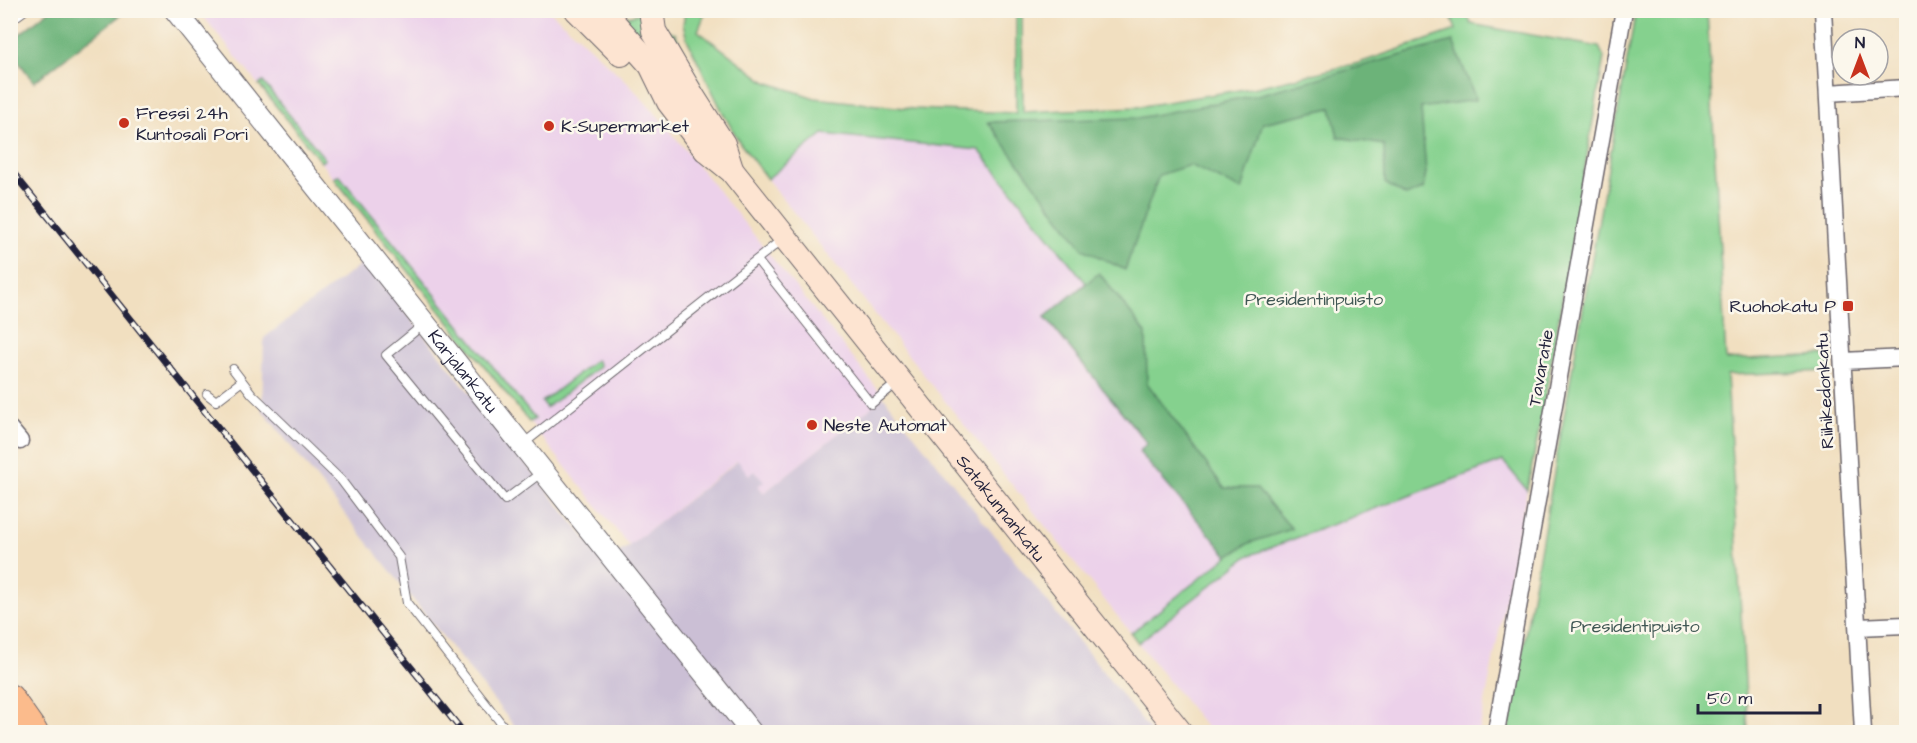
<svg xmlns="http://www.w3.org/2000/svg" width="1917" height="743" font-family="'Architects Daughter',sans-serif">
<rect width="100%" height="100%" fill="#fbf7ec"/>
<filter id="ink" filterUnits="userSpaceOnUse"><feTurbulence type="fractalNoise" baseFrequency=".0167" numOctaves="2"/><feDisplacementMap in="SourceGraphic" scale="12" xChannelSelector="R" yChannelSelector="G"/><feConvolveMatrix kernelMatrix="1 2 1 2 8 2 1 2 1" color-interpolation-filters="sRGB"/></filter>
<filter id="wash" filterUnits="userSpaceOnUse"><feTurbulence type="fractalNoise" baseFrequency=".008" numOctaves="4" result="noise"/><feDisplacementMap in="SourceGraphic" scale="24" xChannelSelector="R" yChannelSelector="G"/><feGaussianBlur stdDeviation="1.35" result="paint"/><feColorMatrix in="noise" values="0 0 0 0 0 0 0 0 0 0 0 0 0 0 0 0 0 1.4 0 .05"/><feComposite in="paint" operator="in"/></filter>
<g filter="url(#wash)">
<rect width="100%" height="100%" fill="#f1dfc0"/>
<path fill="#ecd1ea" d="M199,11H550L627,82L663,122L884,397L764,493L758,486L763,481L755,471L749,475L737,461L629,546Z
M823,134L979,150L1087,283L1045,318L1235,551L1131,633L767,179Z
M1503,461L1527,490L1479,732H1210L1138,643L1248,556Z"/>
<path fill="#cbbfd5" d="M365,261L604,562L629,546L738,461L749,475L755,471L764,481L758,486L764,493L884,397L1151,732H519L262,410L264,338Z"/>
<path fill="#85d18e" stroke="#547a64" stroke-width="1.5" d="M1636,10L1707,11L1726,360L1827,355L1829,371L1727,375L1748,732H1508Z
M685,11H706L698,31L766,82L815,98L914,109L1016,113V11H1022L1023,112L1137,107L1257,87L1359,63L1456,30L1449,11H1466L1471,24L1599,47L1604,57L1541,421L1527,490L1503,461L1248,556L1138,643L1131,633L1234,551L1045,317L1086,283L979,150L823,134L767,179L740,143L723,113L687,39L683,25Z
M641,13L645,32L636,37L620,18Z
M667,30L675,33L715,118Z
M263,82L325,159L321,162L259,85Z
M339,175L535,419L529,422L334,178Z
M596,360L599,364V367L546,408L542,402Z"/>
<path fill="#6cb379" stroke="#476a5a" stroke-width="1.5" d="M50,10H126V11L34,82L15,57L19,54L11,41Z
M1453,41L1476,100L1421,108L1426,173L1423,189L1406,196L1385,183L1384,145L1338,137L1331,108L1263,123L1242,190L1190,165L1159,175L1125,270L1083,249L988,122L1138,118L1257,95Z
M1099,273L1146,333L1147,383L1224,488H1256L1292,529L1249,543L1228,556L1139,452L1147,443L1045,317Z"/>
</g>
<g filter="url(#ink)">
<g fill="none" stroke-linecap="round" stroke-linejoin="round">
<g stroke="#6a646a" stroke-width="10">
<path id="service" d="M10,21L25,10
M757,260L871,404L897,383
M424,324L386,355L505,500L542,472
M233,369L252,394L341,480L399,557L407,603L508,732
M207,394L216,401L242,381
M523,444L784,238"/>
</g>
<g stroke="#6a646a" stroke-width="19">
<path id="minor" d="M1823,10L1863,732
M1828,93L1906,88
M1843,361L1906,358
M10,429L20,441
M1858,627L1906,625
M1496,732L1624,10"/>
</g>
<g stroke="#6a646a" stroke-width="23">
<g id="tertiary">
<path id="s1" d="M175,10L751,732"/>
</g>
</g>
<g stroke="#6a646a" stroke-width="26">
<g id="secondary">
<path d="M577,10L621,54"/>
<path id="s2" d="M602,10L651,65L669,102L706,150L732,171L1180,732"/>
<path d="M651,10L654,31L693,97L723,144L731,169"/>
</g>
</g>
<g stroke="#6a646a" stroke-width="29">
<path id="trunk" d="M10,698L34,732"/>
</g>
<use href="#service" stroke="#fff" stroke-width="8"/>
<use href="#minor" stroke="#fff" stroke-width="16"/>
<use href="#tertiary" stroke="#fff" stroke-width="21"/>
<use href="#secondary" stroke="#fde4d1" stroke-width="24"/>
<use href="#trunk" stroke="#fbbb8c" stroke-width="27"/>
<g stroke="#22223b" stroke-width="7">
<path id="rail" d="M10,169L463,732"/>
</g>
<use href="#rail" stroke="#fbf7ec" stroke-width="4.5" stroke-dasharray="14" stroke-linecap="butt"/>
</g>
</g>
<g fill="#c8321e" stroke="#fbf7ec" stroke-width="2">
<circle cx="124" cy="123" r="6"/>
<circle cx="549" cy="126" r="6"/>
<rect x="1842" y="300" width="12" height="12" rx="3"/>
<circle cx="812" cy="425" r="6"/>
</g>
<g text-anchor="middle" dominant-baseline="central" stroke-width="5" stroke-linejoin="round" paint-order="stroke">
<g font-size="18" fill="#22223b" stroke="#fbf7ec" text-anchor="start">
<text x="136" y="113">Fressi 24h<tspan x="136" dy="21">Kuntosali Pori</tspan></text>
<text x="561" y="126">K-Supermarket</text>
<text x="1836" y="306" text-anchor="end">Ruohokatu P</text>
<text x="824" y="425">Neste Automat</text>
</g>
<g font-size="18" fill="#405754" stroke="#fbf7ec">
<text x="1314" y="299">Presidentinpuisto</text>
<text x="1635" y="626">Presidentipuisto</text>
</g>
<g font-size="18" fill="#22223b" stroke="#fbf7ec">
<text transform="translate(1541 368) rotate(-80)">Tavaratie</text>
<text stroke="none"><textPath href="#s1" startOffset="462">Karjalankatu</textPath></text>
<text transform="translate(1825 391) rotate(-93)">Riihikedonkatu</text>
<text stroke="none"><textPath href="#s2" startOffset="640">Satakunnankatu</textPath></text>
</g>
</g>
<rect width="1917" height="743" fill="none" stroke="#fbf7ec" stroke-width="36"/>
<g transform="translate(1860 57)"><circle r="28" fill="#fbf7ec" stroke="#a4a2a5" stroke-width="1.5"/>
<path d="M0-4.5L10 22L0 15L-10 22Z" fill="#c8321e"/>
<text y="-9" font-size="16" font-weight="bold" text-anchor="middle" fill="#22223b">N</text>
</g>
<path d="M1698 704v9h122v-9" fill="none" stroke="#22223b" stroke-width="3"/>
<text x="1707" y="704" font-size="18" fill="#22223b" stroke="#fbf7ec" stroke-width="4.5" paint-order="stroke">50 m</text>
</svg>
